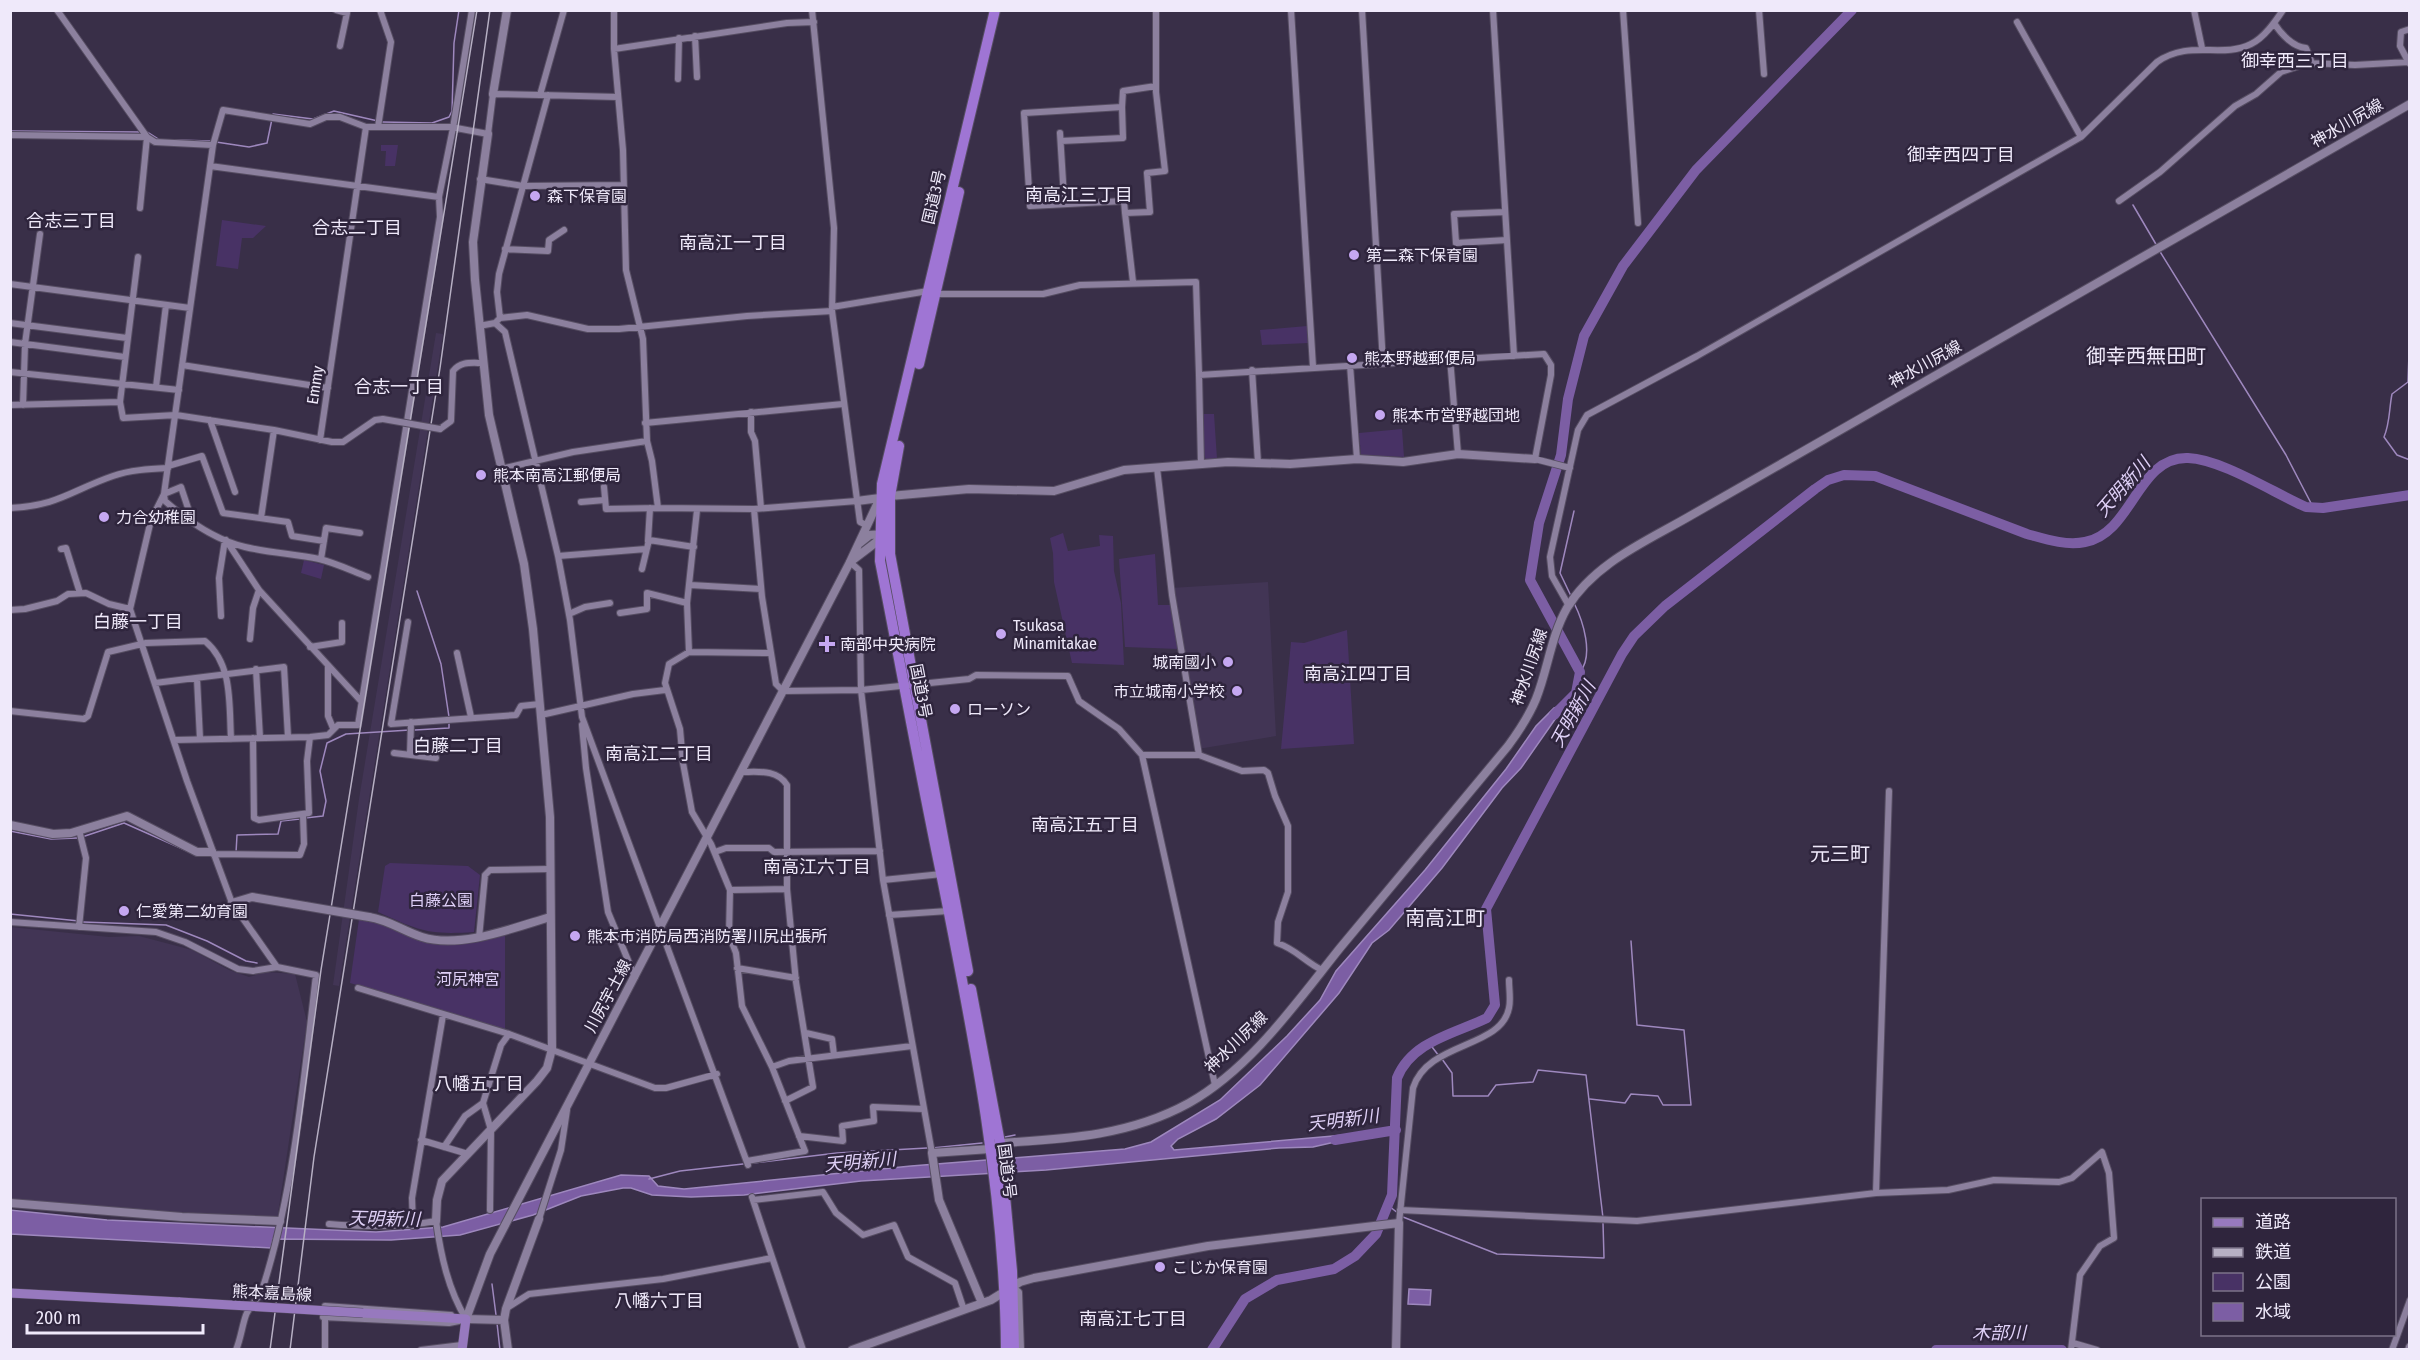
<svg xmlns="http://www.w3.org/2000/svg" width="2420" height="1360" font-family="'Fira Sans Condensed','Noto Sans JP',sans-serif">
<rect width="100%" height="100%" fill="#392f48"/>
<path fill="#423555" d="M436,333L443,334L406,568L339,986L333,985L359,799Z
M1268,582L1276,736L1198,749L1171,588Z
M10,927L109,937L139,936L192,950L229,970L249,977L266,972L295,974L307,1022L277,1220L11,1202Z"/>
<path fill="#483265" d="M381,145H398L395,166H385L386,151H381Z
M222,220L266,226L253,238H242L238,269L216,266Z
M1307,326L1308,343L1262,345L1260,330Z
M1202,414H1214L1217,459L1206,460L1204,455Z
M1402,429L1404,457L1361,455L1359,433Z
M1063,533L1068,551L1100,546L1099,535L1113,536L1114,571L1121,603L1124,665L1072,663L1054,582L1053,553L1050,538Z
M1155,554L1158,605H1170L1179,649L1125,647L1119,559Z
M304,560L324,565L321,579L301,573Z
M1347,630L1354,744L1281,749L1291,642L1304,643Z
M390,863L468,866L480,875L474,932C428,935 420,931 378,912L385,866Z
M359,919L383,923L443,944L480,942L505,934V1029L350,983Z"/>
<path fill="#7c5ea4" stroke="#9e88be" stroke-width="1.5" d="M1565,705L1521,768L1502,788L1442,868L1389,930L1372,943L1339,993L1260,1085L1216,1119L1178,1139L1171,1146L1174,1150L1379,1132L1313,1147L1279,1148L1046,1170L861,1181L744,1195L691,1197L652,1195L631,1188H623L581,1196L533,1215L460,1235L391,1240L273,1239L271,1248L11,1234L10,1210L107,1220L376,1232L443,1227L621,1175L649,1176L658,1186L684,1189L911,1166L1125,1149L1151,1142L1220,1100L1287,1036L1320,1000L1336,971L1425,870L1506,769L1536,726L1554,708Z
M1409,1289L1431,1290L1430,1305L1408,1304Z"/>
<g fill="none" stroke-linecap="round" stroke-linejoin="round">
<path stroke="#9e88be" stroke-width="1.5" d="M273,114L313,119L334,111L378,121
M382,122L432,123L449,117L452,111L454,43L459,10
M10,131L139,132
M147,132L158,139
M174,140L211,141
M216,142L249,147L267,143L272,119
M2133,205L2157,246
M2159,250L2286,455L2313,507
M2410,325L2408,382L2392,394C2389,409 2390,423 2384,437L2397,455L2410,460
M417,591L441,664L449,717
M1571,596L1560,573L1574,511
M1574,603C1583,621 1594,655 1580,672
M415,730L449,728V722
M305,818L323,816L326,801L320,771L327,743L346,734L410,730
M10,831L51,839L77,838
M82,837L124,823L194,854
M236,853L237,835L278,834L281,821L300,819
M10,914L79,921
M83,922L166,925L207,941L246,961L257,963
M1429,1043L1439,1056
M1442,1059L1452,1073L1453,1096H1488L1496,1085L1533,1082L1538,1070L1586,1075L1603,1218
M1590,1099L1625,1103L1631,1094L1658,1096L1663,1105H1691L1684,1030L1637,1025L1631,941
M1005,1137L1015,1135
M932,1148L982,1143
M753,1163L837,1153L927,1148
M649,1179L680,1171L743,1164
M1389,1206L1399,1214
M1403,1217L1497,1254L1604,1258L1603,1223
M492,1284L496,1315
M497,1323L500,1350"/>
<path stroke="#7c5ea4" stroke-width="10" d="M1554,715L1576,693L1580,672L1530,580L1539,523L1561,455L1568,399L1584,336L1623,266L1696,170L1852,10
M1335,1140L1396,1130
M1212,1350L1245,1299L1277,1280L1334,1269L1355,1256L1376,1234L1392,1195L1397,1078C1412,1041 1454,1034 1487,1018L1495,1005L1486,909L1622,654L1634,636L1665,606L1815,489L1828,480L1844,475L1875,476L2027,534C2045,539 2066,546 2085,542C2133,533 2137,456 2188,458C2221,459 2274,493 2306,507L2323,508L2410,495
M1936,1350H2062"/>
<g stroke="#564d62" stroke-width="8">
<path id="street" d="M57,10L147,137L155,142L213,145
M336,10L347,13L340,46
M564,10L540,95L618,97
M614,10V49L623,150L626,270L643,339L647,441L652,461L658,508L754,509L857,501
M812,10L834,228L832,311L860,522L866,525
M1291,10L1313,367
M1362,10L1383,363
M1493,10L1514,356
M1623,10L1638,223
M1759,10L1764,74
M2194,10L2202,48
M2017,22L2081,137
M2274,23C2281,34 2293,47 2306,48L2312,63
M695,36L697,77
M614,49L787,23L814,22
M2409,63L2400,46L2401,32L2410,29
M678,79L679,38
M378,127L391,42L380,10
M1060,133L1064,198
M10,135L147,137
M1061,141L1123,138L1122,107
M210,166L439,197
M480,179L523,186L624,185
M2119,201L2160,172L2235,106L2256,94L2281,72L2308,63L2355,65L2409,62
M140,208L147,137
M1505,212L1454,214L1456,243L1507,240
M1125,213L1124,201L1030,206L1024,113L1122,107L1123,91L1156,86
M505,249L548,251L549,240L564,230
M138,257L120,402L123,418L176,415L274,430L332,442H343L375,420L383,419
M1133,282L1125,213L1150,212L1147,173L1165,171L1156,92V10
M10,284L190,308
M832,307L928,291L936,294H1043L1080,285L1196,282L1199,375
M500,318L497,292L499,274L548,95
M10,323L127,338
M495,323L505,332L558,556L570,620L582,717L748,1165
M479,326L495,323L500,318L527,315L588,329H619L747,316L832,311
M10,342L125,357
M1450,358L1458,454
M182,365L328,388
M1350,365L1357,459
M1252,370L1258,463
M10,372L179,390
M156,387L166,305
M10,405L120,402
M23,405L25,344L40,234
M751,412V432L755,441L761,508
M210,420L235,492
M645,423L843,404
M440,429L451,421L453,371C461,361 471,363 483,363
M320,440L366,127
M1201,465L1199,375L1544,354L1551,365V375L1535,459L1570,468
M168,466L202,456L223,513L288,522L292,536L324,541
M1157,468L1172,595L1199,755
M501,469L573,452L647,441
M604,487L606,509L658,508
M164,494L181,487L193,523
M164,495L165,501C188,521 215,540 245,547C270,553 295,554 319,559C336,563 352,571 368,577
M581,502L605,500
M10,508C58,506 72,490 113,476C130,470 149,469 168,468
M754,509L762,597L776,684L783,691L861,690L969,679L976,675L1068,676L1079,701L1119,729L1142,755H1199L1242,771L1264,770L1268,773L1275,796L1288,826V892L1278,922L1277,943C1296,949 1305,962 1322,970
M261,518L274,430
M226,540L259,590L361,701
M648,541L650,508
M61,549L66,548L80,593
M558,556L646,549
M321,559L326,528L360,533
M850,562L859,570L861,690L883,880L932,1153
M642,569L649,540L694,547
M690,585L761,589
M1569,606L1552,576L1550,557L1578,430L1587,415L1697,356L2081,137L2157,62C2190,39 2221,59 2251,44C2264,38 2275,22 2283,10
M10,610L25,609L57,601L68,594L86,593L109,604L130,609
M620,613L647,609V593L687,603
M569,614L585,607L610,603
M221,616L219,578L225,540
M408,622L391,724L516,715L521,706L540,704
M250,639L253,608L259,590
M310,647L342,642V623
M689,652L687,603L697,510
M457,653L471,717
M328,667V716L333,728
M256,669L260,738
M197,679L200,739
M155,683L284,667L288,737
M10,711L84,719L88,716L108,652L146,643L205,641C233,664 229,705 231,739
M541,715L633,694L665,690
M582,725L586,768L608,912L635,977
M253,738L254,818L259,820L309,813L307,761L310,737
M174,740L310,737L328,735L338,725H358L440,217L439,197L453,128L472,10
M394,753L436,758
M410,755L411,722
M1142,755L1215,1085
M742,772C758,772 777,769 787,785V889L796,982L813,1087L785,1101
M79,830L86,858L79,927
M715,852L726,848H769L774,852L880,851
M213,854L300,855L304,844L303,815
M883,880L942,874
M730,890L787,889
M889,915L948,911
M10,922L156,932L185,942L238,969L253,971L277,967L316,975C304,1077 294,1190 263,1287C260,1298 250,1305 246,1315C242,1326 241,1338 236,1350
M479,938L485,875L490,870L550,869
M277,967L232,903L187,781L130,609L151,520L164,494L213,145L223,110L310,124L326,117H340L366,127H451L488,134L493,94L540,95
M737,968L796,978
M358,988L509,1034L655,1088H666L717,1074
M806,1033L832,1039L834,1055
M772,1067L789,1061L912,1046
M799,1136L843,1141L842,1126L874,1121L873,1107L923,1109
M421,1140L468,1154
M444,1147L465,1116L483,1103
M747,1161L805,1151L772,1067L742,1006L736,953L729,935L730,890L711,844L692,812L683,763L680,729L665,683L669,664L689,652L771,653
M1876,1193L1889,791
M752,1197L803,1350
M753,1200L823,1192L836,1213L863,1235L894,1225L908,1257L955,1283L964,1310
M490,1210L491,1130L483,1103L501,1045L509,1034
M1400,1210L1637,1221L1876,1193L1948,1190L1994,1180L2059,1182L2072,1178L2102,1152L2109,1173L2114,1238L2100,1246L2080,1275L2071,1350
M539,1219L561,1150L567,1110
M1399,1223L1413,1088C1428,1041 1501,1049 1509,1008C1511,1000 1509,989 1509,980
M329,1224C365,1227 400,1228 436,1221C441,1256 448,1289 466,1319
M413,1226L412,1198L443,1015
M1013,1287L1019,1292L1021,1350
M507,1308L529,1294L663,1279L772,1258
M323,1317L449,1323L459,1321
M2073,1343L2097,1350
M325,1350V1306L451,1315
M421,1350L462,1345
M2392,1350L2410,1300"/>
</g>
<g stroke="#564d62" stroke-width="10">
<path id="secondary" d="M493,94L507,10
M890,496L969,489L1054,491L1124,470L1228,462L1290,464L1357,459L1403,462L1458,454L1535,459
M857,501L880,498
M860,543L870,535L884,534L886,536
M850,562L883,537
M10,825L53,834L71,833L127,816L197,852H212
M232,903L252,897L305,906
M369,917C389,920 403,931 422,937C460,949 513,928 550,917
M10,1203L182,1217L280,1221
M436,1221L437,1200L442,1181L537,1081L547,1068L552,1049L550,817L533,629L524,564L489,415L475,280L473,242L488,134
M982,1303L939,1200L932,1153L990,1149L1000,1143C1066,1139 1129,1136 1189,1103C1251,1068 1296,1003 1340,948C1396,881 1452,813 1508,746C1519,731 1529,716 1536,699C1548,669 1551,636 1567,608C1594,563 1647,541 1690,516L2410,104
M504,1320L466,1319L490,1254L850,562L880,498
M508,1350L504,1320L506,1309L539,1219
M852,1350L991,1300L1020,1282L1034,1278L1208,1246L1399,1223L1396,1350
M2409,1350L2410,1347"/>
</g>
<g stroke="#564d62" stroke-width="10">
<path id="primary" d="M10,1293L180,1302
M363,1313L466,1319L462,1350"/>
</g>
<g stroke="#564d62" stroke-width="12">
<path id="highway" d="M995,10L882,484L880,561C901,667 920,773 942,878C973,1033 1005,1191 1006,1350
M919,364L959,192
M899,446L890,496V554L968,971
M971,989L1000,1143L1012,1271L1014,1350"/>
</g>
<use href="#street" stroke="#8c809e" stroke-width="6"/>
<use href="#secondary" stroke="#8c809e" stroke-width="8"/>
<use href="#primary" stroke="#9779be" stroke-width="9"/>
<use href="#highway" stroke="#9f75d4" stroke-width="10"/>
<path stroke="#b7b0c4" stroke-width="1.5" d="M270,1350L321,970L477,10
M290,1350L314,1157L440,368L490,10"/>
<g stroke="#564d62" stroke-width="8" stroke-linecap="butt">
<path id="street-bridge" d="M383,419L440,429"/>
</g>
<g stroke="#564d62" stroke-width="10" stroke-linecap="butt">
<path id="secondary-bridge" d="M305,906L369,917"/>
</g>
<g stroke="#564d62" stroke-width="10" stroke-linecap="butt">
<path id="primary-bridge" d="M180,1302L363,1313"/>
</g>
<use href="#street-bridge" stroke="#8c809e" stroke-width="6"/>
<use href="#secondary-bridge" stroke="#8c809e" stroke-width="8"/>
<use href="#primary-bridge" stroke="#9779be" stroke-width="9"/>
</g>
<g fill="#c5a7f1" stroke="#2f253d" stroke-width="2">
<circle cx="535" cy="196" r="6"/>
<circle cx="1354" cy="255" r="6"/>
<circle cx="1352" cy="358" r="6"/>
<circle cx="1380" cy="415" r="6"/>
<circle cx="481" cy="475" r="6"/>
<circle cx="104" cy="517" r="6"/>
<circle cx="1001" cy="634" r="6"/>
<path d="M824 635h6v6h6v6h-6v6h-6v-6h-6v-6h6z"/>
<circle cx="1228" cy="662" r="6"/>
<circle cx="1237" cy="691" r="6"/>
<circle cx="955" cy="709" r="6"/>
<circle cx="124" cy="911" r="6"/>
<circle cx="575" cy="936" r="6"/>
<circle cx="1160" cy="1267" r="6"/>
</g>
<g text-anchor="middle" dominant-baseline="central" stroke-width="5" stroke-linejoin="round" paint-order="stroke">
<g font-size="16" fill="#efe9fa" stroke="#2f253d">
<text transform="translate(2347 123) rotate(-30)">神水川尻線</text>
<text transform="translate(934 197) rotate(-77)">国道3号</text>
<text transform="translate(1925 364) rotate(-29)">神水川尻線</text>
<text transform="translate(315 385) rotate(-81)">Emmy</text>
<text transform="translate(1529 667) rotate(-71)">神水川尻線</text>
<text transform="translate(921 691) rotate(79)">国道3号</text>
<text transform="translate(608 996) rotate(-62)">川尻宇土線</text>
<text transform="translate(1236 1042) rotate(-44)">神水川尻線</text>
<text transform="translate(1007 1171) rotate(83)">国道3号</text>
<text transform="translate(272 1293) rotate(3)">熊本嘉島線</text>
</g>
<g font-size="16" fill="#efe9fa" stroke="#2f253d" text-anchor="start">
<text x="547" y="196">森下保育園</text>
<text x="1366" y="255">第二森下保育園</text>
<text x="1364" y="358">熊本野越郵便局</text>
<text x="1392" y="415">熊本市営野越団地</text>
<text x="493" y="475">熊本南高江郵便局</text>
<text x="116" y="517">力合幼稚園</text>
<text x="1013" y="625">Tsukasa<tspan x="1013" dy="18">Minamitakae</tspan></text>
<text x="840" y="644">南部中央病院</text>
<text x="1216" y="662" text-anchor="end">城南國小</text>
<text x="1225" y="691" text-anchor="end">市立城南小学校</text>
<text x="967" y="709">ローソン</text>
<text x="136" y="911">仁愛第二幼育園</text>
<text x="587" y="936">熊本市消防局西消防署川尻出張所</text>
<text x="1172" y="1267">こじか保育園</text>
</g>
<g font-size="16" fill="#decff7" stroke="#2f253d">
<text x="441" y="900">白藤公園</text>
<text x="468" y="979">河尻神宮</text>
</g>
<g font-size="18" fill="#efe9fa" stroke="#2f253d">
<text x="2295" y="61">御幸西三丁目</text>
<text x="1961" y="155">御幸西四丁目</text>
<text x="1079" y="195">南高江三丁目</text>
<text x="71" y="221">合志三丁目</text>
<text x="357" y="228">合志二丁目</text>
<text x="733" y="243">南高江一丁目</text>
<text x="399" y="387">合志一丁目</text>
<text x="138" y="622">白藤一丁目</text>
<text x="1358" y="674">南高江四丁目</text>
<text x="458" y="746">白藤二丁目</text>
<text x="659" y="754">南高江二丁目</text>
<text x="1085" y="825">南高江五丁目</text>
<text x="817" y="867">南高江六丁目</text>
<text x="479" y="1084">八幡五丁目</text>
<text x="659" y="1301">八幡六丁目</text>
<text x="1133" y="1319">南高江七丁目</text>
</g>
<g font-size="18" font-style="italic" fill="#dfd0f7" stroke="#2f253d">
<text transform="translate(2123 487) rotate(-49)">天明新川</text>
<text transform="translate(1573 714) rotate(-61)">天明新川</text>
<text transform="translate(1343 1120) rotate(-7)">天明新川</text>
<text transform="translate(860 1162) rotate(-5)">天明新川</text>
<text transform="translate(384 1219) rotate(1)">天明新川</text>
<text x="1999" y="1333">木部川</text>
</g>
<g font-size="20" fill="#efe9fa" stroke="#2f253d">
<text x="2146" y="356">御幸西無田町</text>
<text x="1840" y="854">元三町</text>
<text x="1445" y="918">南高江町</text>
</g>
</g>
<rect width="2420" height="1360" fill="none" stroke="#efe9fa" stroke-width="24"/>
<rect x="2201" y="1198" width="195" height="138" fill="#2f253d" stroke="#7c7389" stroke-width="1.5"/>
<rect x="2213" y="1218" width="30" height="9" fill="#9779be" stroke="#7c7389" stroke-width="1.5"/>
<text x="2255" y="1228" font-size="18" fill="#efe9fa">道路</text>
<rect x="2213" y="1248" width="30" height="9" fill="#b7b0c4" stroke="#7c7389" stroke-width="1.5"/>
<text x="2255" y="1258" font-size="18" fill="#efe9fa">鉄道</text>
<rect x="2213" y="1273" width="30" height="18" fill="#483265" stroke="#7c7389" stroke-width="1.5"/>
<text x="2255" y="1288" font-size="18" fill="#efe9fa">公園</text>
<rect x="2213" y="1303" width="30" height="18" fill="#7c5ea4" stroke="#7c7389" stroke-width="1.5"/>
<text x="2255" y="1318" font-size="18" fill="#efe9fa">水域</text>
<path d="M27 1324v9h176v-9" fill="none" stroke="#efe9fa" stroke-width="3"/>
<text x="36" y="1324" font-size="18" fill="#efe9fa" stroke="#2f253d" stroke-width="4.5" paint-order="stroke">200 m</text>
</svg>
